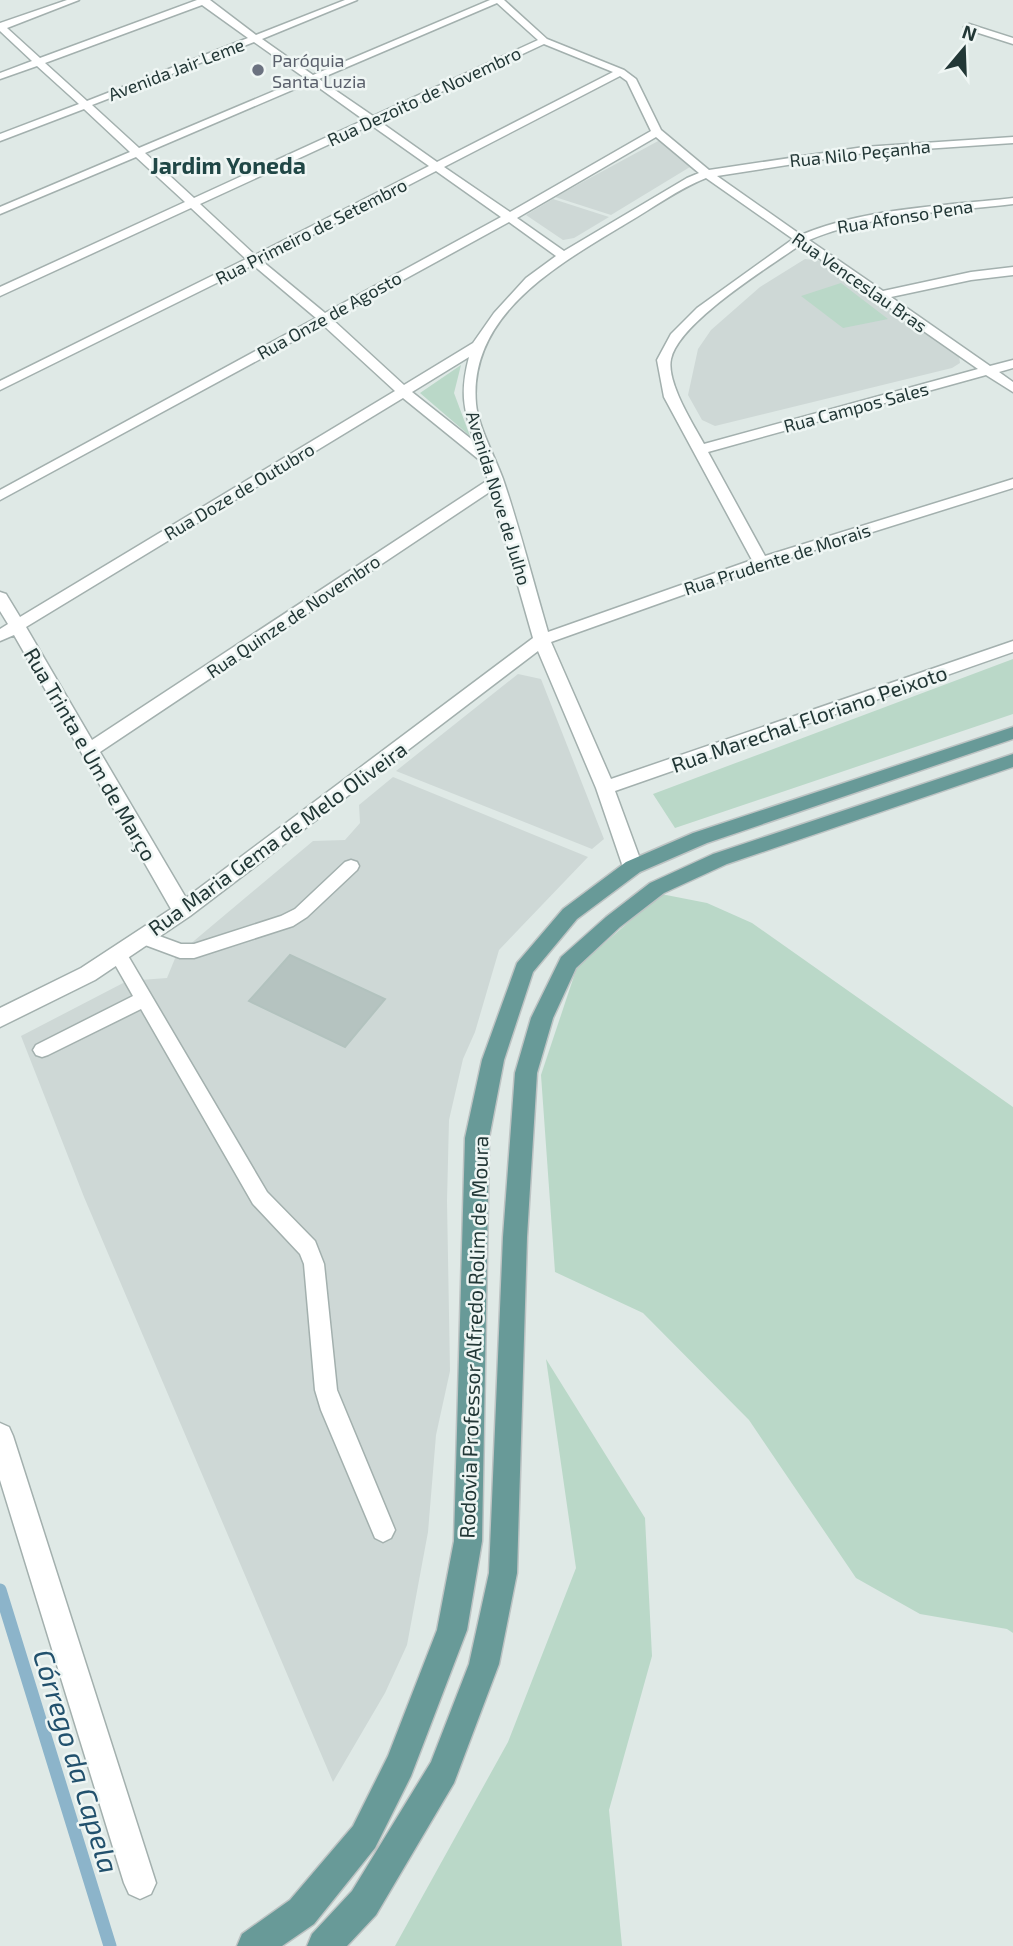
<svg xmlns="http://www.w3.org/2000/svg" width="1013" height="1946" font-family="'Exo 2',sans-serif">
<rect width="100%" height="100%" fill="#dfe9e6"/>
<path fill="#ced8d6" d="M660,140L690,167L611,215L555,197Z
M553,199L609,217L574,238L563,240L526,215Z
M805,259L823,261L959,356L960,363L952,368L715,426L702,420L688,395L698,349L711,330L760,287Z
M518,674L541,679L604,839L592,849L396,771Z
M393,777L588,857L499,950L475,1032L463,1059L449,1120L447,1201L450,1371L436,1435L428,1532L407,1645L385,1693L333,1782L84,1197L21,1036L127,981L167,978L176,956L313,841L345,840L360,823L359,805Z"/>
<path fill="#bad8c8" d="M841,283L888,319L843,328L801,296Z
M461,365L454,393L470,436L420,393Z
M1013,659V714L675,828L653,794Z
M661,894L707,903L752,923L1013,1107V1633L1007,1629L920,1614L856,1578L749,1420L643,1313L555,1272L541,1075L577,967Z
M546,1359L645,1518L652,1656L609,1810L622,1946H395L508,1742L576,1568Z"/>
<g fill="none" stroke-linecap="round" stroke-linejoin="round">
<path stroke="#8cb4ca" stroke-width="13" d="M0,1590L110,1946"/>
</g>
<path fill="#b5c3c0" stroke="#b2c2be" stroke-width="2" d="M290,955L385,999L345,1047L249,1001Z"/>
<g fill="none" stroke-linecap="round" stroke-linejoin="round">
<g stroke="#a3b0ae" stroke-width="3">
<path id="lane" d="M351,860L357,862L359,866L357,870L307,917L293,926L194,958H180L137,942L134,937L137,932L143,930L181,944H194L281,916L295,909L345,862Z
M118,947L124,949L267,1192L315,1241L324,1264L337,1390L395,1530L391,1538L383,1542L375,1538L321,1410L315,1390L304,1264L300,1254L253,1204L141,1009L48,1055L42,1057L36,1055L33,1050L36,1045L133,996L109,954L112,949Z"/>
</g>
<g stroke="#a3b0ae" stroke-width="3">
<path id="street" d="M67,0H79L7,28L40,58L197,0H210L256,35L345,0H357L262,39L313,75L490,0H504L547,39L624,70L636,79L661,130L709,170L864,147L1013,137V143L864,153L717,176L801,235C865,208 945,206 1013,198V204C946,212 871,214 809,240L883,291L971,272L1013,267V275L971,280L891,297L990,366L1013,360V368L999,372L1013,382V392L986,375L708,452L765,556L1013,479V488L767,565L551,642L611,779L1013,641V652L615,791L643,867L640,872H626L623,867L596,788L538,651L190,916L95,980L0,1027V1008L81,968L171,909L14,635L0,641V629L8,624L0,611V592L6,594L20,617L395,391L323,325L0,500V490L316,318L253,265L0,390V381L246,259L191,208L0,296V287L185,202L136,157L0,214V207L130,152L84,109L0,141V134L79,104L37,66L0,79V73L32,61L0,31V23ZM497,3L538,40L373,116L319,79ZM202,5L248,38L87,101L45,63ZM254,42L305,78L139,148L92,105ZM544,44L613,72L437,162L379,121ZM620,76L627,81L651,131L510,212L444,167ZM311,82L364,120L194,198L145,153ZM371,125L429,166L255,255L200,204ZM656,137L699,173L687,178L564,251L517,218ZM436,171L501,217L325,313L262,261ZM706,178L793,239L697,308L671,334L657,360L664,397L752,560L548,632C533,581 520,529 503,479C495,457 478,426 476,404C468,313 561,263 627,223C653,208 678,189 706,178ZM509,222L556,256L526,278L494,313L473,343L404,385L332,319ZM800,245L978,369L704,444C693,424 666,382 671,359C679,322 769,267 800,245ZM469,357C460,392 463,409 475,442L412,392ZM403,398L482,462L488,480L92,740L26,627ZM491,491L533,638L186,898L100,752Z
M969,24L1013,38V44L966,29L964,27Z
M0,1423L9,1427L13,1436L156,1883L151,1894L140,1899L129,1894L124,1883L0,1480Z"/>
</g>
<g stroke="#bdc3c3" stroke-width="3">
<path id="primary" d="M1013,727V739L707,843L640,872L577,919L533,972L504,1060L489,1138L482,1541L467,1630L411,1776L375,1848L314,1924L282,1946H237L242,1934L290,1900L353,1826L388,1756L437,1630L454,1541L465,1138L482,1060L517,963L563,909L626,862L693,833Z
M1013,754V767L727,864L664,893L620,927L576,968L553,1018L537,1073L527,1237L517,1573L499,1664L454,1783L376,1915L347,1946H307L312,1934L352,1891L431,1762L469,1664L489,1573L503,1237L515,1073L531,1018L561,957L606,917L650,883L713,854Z"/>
</g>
<use href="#lane" fill="#fff" fill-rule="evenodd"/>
<use href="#street" fill="#fff" fill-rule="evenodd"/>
<use href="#primary" fill="#689a98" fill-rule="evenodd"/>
</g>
<circle fill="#6b7280" stroke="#eff6f4" stroke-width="2.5" cx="258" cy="70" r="7"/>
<g text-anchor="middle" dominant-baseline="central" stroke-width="5" stroke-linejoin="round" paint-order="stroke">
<g font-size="18" fill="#5b616d" stroke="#eff6f4" text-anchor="start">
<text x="272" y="60">Paróquia<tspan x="272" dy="21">Santa Luzia</tspan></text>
</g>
<g font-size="18" fill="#223736" stroke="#eff6f4">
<text transform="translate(176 69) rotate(-21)">Avenida Jair Leme</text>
<text transform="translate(424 96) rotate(-25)">Rua Dezoito de Novembro</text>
<text transform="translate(860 153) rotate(-6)">Rua Nilo Peçanha</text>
<text transform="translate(905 216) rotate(-9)">Rua Afonso Pena</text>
<text transform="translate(311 231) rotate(-27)">Rua Primeiro de Setembro</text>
<text transform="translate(860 282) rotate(35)">Rua Venceslau Bras</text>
<text transform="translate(329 315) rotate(-29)">Rua Onze de Agosto</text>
<text transform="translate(856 407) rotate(-15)">Rua Campos Sales</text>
<text transform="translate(239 491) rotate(-31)">Rua Doze de Outubro</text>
<text transform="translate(499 498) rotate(73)">Avenida Nove de Julho</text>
<text transform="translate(777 559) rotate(-18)">Rua Prudente de Morais</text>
<text transform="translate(293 616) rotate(-34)">Rua Quinze de Novembro</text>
</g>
<g font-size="21" fill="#223736" stroke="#eff6f4">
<text transform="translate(809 718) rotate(-19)">Rua Marechal Floriano Peixoto</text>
<text transform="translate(91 754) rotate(60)">Rua Trinta e Um de Março</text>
<text transform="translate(277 838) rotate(-36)">Rua Maria Gema de Melo Oliveira</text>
<text transform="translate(473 1337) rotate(-88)">Rodovia Professor Alfredo Rolim de Moura</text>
</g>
<g font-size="23" font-weight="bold" fill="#204746" stroke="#eff6f4">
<text x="228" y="165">Jardim Yoneda</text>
</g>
<g font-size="28" font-style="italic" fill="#22516d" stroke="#eff6f4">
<text transform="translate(77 1761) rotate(73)">Córrego da Capela</text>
</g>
</g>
<g transform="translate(964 49) rotate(19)" stroke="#eff6f4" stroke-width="5" paint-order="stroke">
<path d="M0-5L12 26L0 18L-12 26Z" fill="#223736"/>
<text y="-10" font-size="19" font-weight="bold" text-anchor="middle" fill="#223736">N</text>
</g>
</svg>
